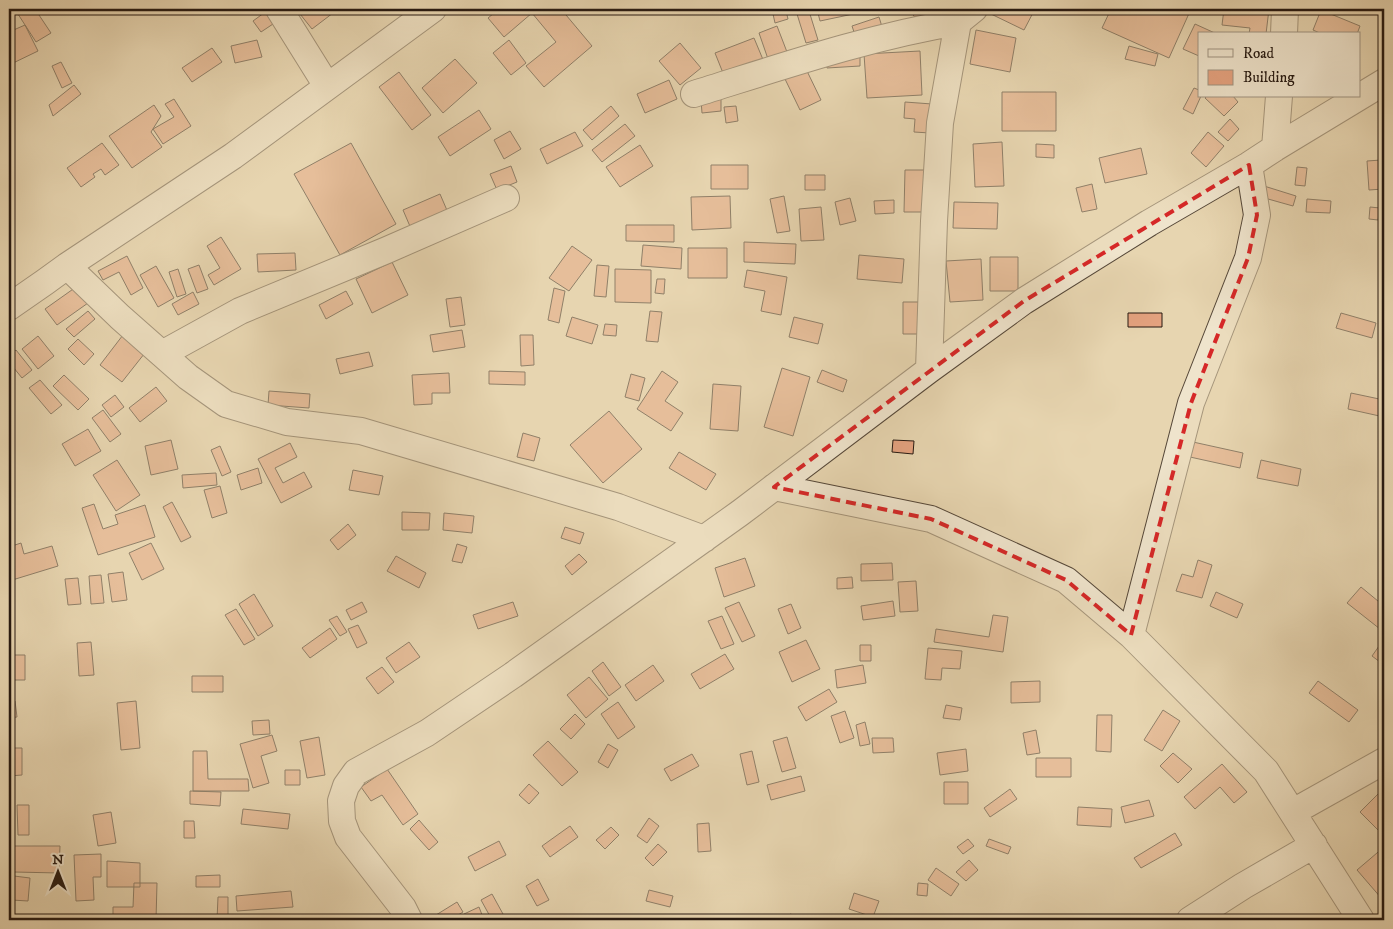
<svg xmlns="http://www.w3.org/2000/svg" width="1393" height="929" font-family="'IM FELL DW Pica',serif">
<rect width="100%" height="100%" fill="#e7d5b0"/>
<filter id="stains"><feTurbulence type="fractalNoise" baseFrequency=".004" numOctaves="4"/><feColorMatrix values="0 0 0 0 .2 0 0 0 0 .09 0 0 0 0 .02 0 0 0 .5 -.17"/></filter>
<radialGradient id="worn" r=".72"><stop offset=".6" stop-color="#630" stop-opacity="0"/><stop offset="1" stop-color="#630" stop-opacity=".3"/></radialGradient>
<path fill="#e4a27f" stroke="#261911" d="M19,9H35L51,33L36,42L16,11Z
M296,9H330L333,13L312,29Z
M499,9H561L592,46L544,87L526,66L556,42L532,13L504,37L488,18Z
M817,9H857L858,13L820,21Z
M909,9H932L916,19Z
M994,9H1035L1024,30L991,14Z
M1111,9H1132L1141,13L1143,9H1191L1169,58L1102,28Z
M1224,9H1269L1266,34H1249L1250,28L1222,25Z
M268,10L276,22L261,32L253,21Z
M1321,10L1360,26L1357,34H1322L1313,30Z
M786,11L788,19L775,23L773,14Z
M809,11L818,40L806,43L797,14Z
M879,17L883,30L856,38L852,26Z
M1195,24L1217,34H1199V56L1183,49Z
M25,25L38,51L9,65V32Z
M777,26L787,52L768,59L759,33Z
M976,30L1016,38L1010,72L970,64Z
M754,38L764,62L725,78L715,53Z
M257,40L262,57L235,63L231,46Z
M509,40L526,63L511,75L493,53Z
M680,43L701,68L680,85L659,61Z
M1129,46L1158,54L1155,66L1125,59Z
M212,48L222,62L192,82L182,68Z
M920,51L922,95L867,98L864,54Z
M860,52V66L827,68L825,55Z
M455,59L477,83L443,113L422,88Z
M61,62L72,83L62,88L52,66Z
M806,69L821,100L800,110L785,79Z
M399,72L431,115L412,130L379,87Z
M669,80L677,99L645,113L637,94Z
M74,85L81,94L53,116L49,105Z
M1194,88L1199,90V96H1201L1193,114L1183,109Z
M1002,92H1056V131H1002Z
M1207,96H1233L1238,102L1224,116L1205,98Z
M174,99L191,126L163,144L153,129L174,117L165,104Z
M721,99V111L702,113L701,100Z
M905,102L932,104L930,133L914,132L915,119L904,118Z
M154,105L161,116L151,132L162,147L132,168L109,136Z
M611,106L619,116L592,140L583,130Z
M736,106L738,121L726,123L724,107Z
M479,110L491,129L450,156L438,137Z
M1230,119L1239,129L1228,141L1218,132Z
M625,124L635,136L602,162L592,150Z
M510,131L521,149L504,159L494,140Z
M575,132L583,146L547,164L540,149Z
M1208,132L1224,146L1206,167L1191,153Z
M1002,142L1004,186L975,187L973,144Z
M102,143L119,165L105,175L101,169L93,174L95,177L81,187L67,168Z
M351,143L396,224L340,255L294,174Z
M1036,144L1054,145V158L1036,157Z
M640,145L653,166L620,187L606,167Z
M1141,148L1147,174L1105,183L1099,158Z
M1381,160L1383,189L1369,190L1367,161Z
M711,165H748V189H711Z
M511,166L517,182L497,190L490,174Z
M1297,167L1307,168L1305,186L1295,185Z
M905,170H930L929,212H904Z
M805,175H825V190H805Z
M1092,184L1097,209L1082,212L1076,188Z
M1264,186L1296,196L1293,206L1261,197Z
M440,194L449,215L412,231L403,210Z
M730,196L731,228L692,230L691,197Z
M784,196L790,231L777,233L770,199Z
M850,198L856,221L840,225L835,202Z
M1307,199L1331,201L1330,213L1306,212Z
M894,200V213L875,214L874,201Z
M954,202L998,203L997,229L953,228Z
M821,207L824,240L801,241L799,209Z
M1370,207L1380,208L1378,220L1369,219Z
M626,225H674V242L626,241Z
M221,237L241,269L214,285L208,275L220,268L207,246Z
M744,242L796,244L795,264L744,262Z
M643,245L682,248L681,269L641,266Z
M572,246L592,260L569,291L549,278Z
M688,248H727V278H688Z
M295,253L296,270L258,272L257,254Z
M859,255L904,259L902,283L857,279Z
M127,256L143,288L131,295L119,272L103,280L98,271Z
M990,257H1018V291H990Z
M981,259L983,300L950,302L946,261Z
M392,262L408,295L372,313L356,279Z
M199,265L208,289L197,293L188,269Z
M597,265L609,266L606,297L594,296Z
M156,266L174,298L158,307L140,275Z
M178,269L186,294L177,297L169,272Z
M615,269L651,270V303L615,302Z
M747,270L787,277L781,315L761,311L765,291L744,287Z
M657,279H665L664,294L655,293Z
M76,287L88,303L57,325L45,309Z
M554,288L565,291L559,323L548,320Z
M346,291L353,304L326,319L319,305Z
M193,292L199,304L178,315L172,304Z
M461,297L465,325L450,327L446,299Z
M903,302H924V334H903Z
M88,311L95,319L74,337L66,329Z
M650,311L662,312L658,342L646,341Z
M1128,313H1162V327H1128Z
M1341,313L1376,323L1372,338L1336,328Z
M572,317L598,325L592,344L566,336Z
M794,317L823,324L818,344L789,337Z
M605,324L617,325L616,336L603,335Z
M462,330L465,347L433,352L430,335Z
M126,331L148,349L122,382L100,365Z
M520,335H533L534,365L521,366Z
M38,336L54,356L38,369L22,349Z
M78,339L94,354L84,365L68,349Z
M16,350L32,370L22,378L9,362V356Z
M369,352L373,366L340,374L336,359Z
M782,368L810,377L793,436L764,427Z
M822,370L847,380L843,392L817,382Z
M489,371L525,372V385L489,384Z
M662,371L678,382L665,401L683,413L671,431L637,409Z
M449,373L450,393H432V404L414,405L412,375Z
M631,374L645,378L639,401L625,397Z
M64,375L89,399L78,410L53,386Z
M40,380L62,405L51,414L29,388Z
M713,384L741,386L738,431L710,429Z
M156,387L167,401L140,422L129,408Z
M269,391L310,394L309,408L268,405Z
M1351,393L1384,400V417L1348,409Z
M115,395L124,407L111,417L102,405Z
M103,410L121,434L110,442L92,418Z
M609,411L642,449L603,483L570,445Z
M88,429L101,451L75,466L62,444Z
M523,433L540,438L534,461L517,457Z
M171,440L178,469L151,475L145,446Z
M893,440L914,441L913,454L892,452Z
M1193,442L1243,453L1240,468L1190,457Z
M290,443L297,457L275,468L283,483L304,472L312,487L281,503L258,459Z
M220,446L231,472L222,476L211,450Z
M679,452L716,474L706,490L669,468Z
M117,460L140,495L116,511L93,475Z
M1261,460L1301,469L1298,486L1257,478Z
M258,468L262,483L241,490L237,475Z
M353,470L383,476L379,495L349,490Z
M216,473L217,485L183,488L182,475Z
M220,486L227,513L212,518L204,490Z
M172,502L191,537L181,542L163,507Z
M94,504L103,529L118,524L115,515L145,505L155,537L98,555L82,508Z
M402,512L430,513L429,530H402Z
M444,513L474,516L472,533L443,530Z
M348,524L356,535L338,550L330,540Z
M565,527L584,533L580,544L561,538Z
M21,543L24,554L52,546L58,566L9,581V547Z
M151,543L164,569L142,580L129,553Z
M457,544L467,547L462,563L452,561Z
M579,554L587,562L572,575L565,566Z
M396,556L426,573L419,588L387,571Z
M745,558L755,586L724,597L715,568Z
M1198,560L1212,565L1202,598L1176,591L1182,574L1193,577Z
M892,563L893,580L861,581V564Z
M123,572L127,600L112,602L108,574Z
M101,575L104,603L91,604L89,576Z
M852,577L853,588L837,589V578Z
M78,578L81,604L68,605L65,579Z
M916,581L918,611L900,612L898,582Z
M1361,587L1384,606V624L1380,629L1347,603Z
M1216,592L1243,604L1237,618L1210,606Z
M254,594L273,626L258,636L239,604Z
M893,601L895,616L863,620L861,606Z
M362,602L367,612L351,620L346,610Z
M513,602L518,616L478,629L473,615Z
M739,602L755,636L742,642L725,608Z
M791,604L801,628L788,634L778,609Z
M236,609L255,639L244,645L225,615Z
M993,615L1008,617L1003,652L934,642L936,629L989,637Z
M337,616L347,632L340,636L329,620Z
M722,616L734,644L721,649L708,621Z
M358,625L367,643L357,648L348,629Z
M330,628L337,639L310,658L302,648Z
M1384,639V665L1372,656Z
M806,640L820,669L792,682L779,652Z
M91,642L94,675L79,676L77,643Z
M409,642L420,657L396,673L386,658Z
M860,645H871V661H860Z
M928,648L962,651L960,669L942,668L941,680L925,679Z
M725,654L734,669L700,689L691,674Z
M10,655H25V680H10Z
M603,662L621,687L609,696L592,671Z
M653,665L664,681L636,701L625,685Z
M863,665L866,683L837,688L835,670Z
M382,667L394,682L378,694L366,678Z
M192,676H223V692H192Z
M589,677L608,699L586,718L567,695Z
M1040,681V702L1011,703V682Z
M1318,681L1358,710L1349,722L1309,693Z
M829,689L837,702L806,721L798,707Z
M9,701H15L17,717L9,718Z
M136,701L140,748L121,750L117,703Z
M618,702L635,727L618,739L601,714Z
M946,705L962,708L960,720L943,718Z
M1163,710L1180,721L1162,751L1144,740Z
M845,711L854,738L840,743L831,716Z
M575,714L585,724L571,739L560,729Z
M1097,715H1112L1111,752L1096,751Z
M269,720L270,734L253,735L252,721Z
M865,722L870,744L860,746L856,725Z
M1036,730L1040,753L1027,755L1023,733Z
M272,735L277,751L261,756L269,783L253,788L240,744Z
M319,737L325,775L307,778L300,741Z
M787,737L796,768L782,772L773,741Z
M872,738H893L894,752L873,753Z
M548,741L578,772L562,786L533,755Z
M608,744L618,750L608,768L598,762Z
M9,748H22V775L9,776Z
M966,749L968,771L940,775L937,753Z
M193,751H207L208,779H248L249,791H193Z
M752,751L759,782L747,785L740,754Z
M1173,753L1192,769L1178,783L1160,766Z
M692,754L699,766L671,781L664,769Z
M1036,758H1071V777H1036Z
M1222,764L1247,792L1234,803L1220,787L1195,809L1184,797Z
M387,769L418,814L403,825L382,795L371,801L361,787Z
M285,770H300V785H285Z
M801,776L805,791L771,800L767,785Z
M944,782H968V804H944Z
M529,784L539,793L529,804L519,795Z
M1384,788V836L1360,812Z
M1010,789L1017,799L990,817L984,808Z
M190,791L221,792L220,806L190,804Z
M1149,800L1154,816L1125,823L1121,807Z
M17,805H29V835H18Z
M1078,807L1112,809L1111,827L1077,825Z
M243,809L290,814L288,829L241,824Z
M111,812L116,843L98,846L93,815Z
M9,817H13L11,837H9Z
M649,818L659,826L647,843L637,836Z
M419,820L438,842L429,850L410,829Z
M184,821H194L195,838H184Z
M709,823L711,851L698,852L697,824Z
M570,826L578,837L550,857L542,846Z
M611,827L619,835L605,849L596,840Z
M1175,833L1182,845L1141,868L1134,858Z
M968,839L974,846L963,854L957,847Z
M989,839L1011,847L1008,854L986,846Z
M499,841L506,855L475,871L468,857Z
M658,844L667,852L653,866L645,858Z
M14,846H60L59,873L14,872Z
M1384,847V897L1382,899L1357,870Z
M101,854V877H93L94,900L76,901L74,855Z
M969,860L978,870L966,881L956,872Z
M107,861L140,863V887H107Z
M936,868L959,884L951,896L928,880Z
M220,875V887H196V876Z
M14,876L30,878L28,901L12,900Z
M538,879L549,900L537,906L526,886Z
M134,883H157L156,920H113V907H133Z
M918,883L928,884L927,896L917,895Z
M649,890L673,896L670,907L646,901Z
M291,891L293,907L237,911L236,896Z
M854,893L879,901L873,917L849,909Z
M492,894L503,914L492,920L481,900Z
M218,897H228V920H217Z
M457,902L463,912L450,920H440L436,915Z
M479,907L484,920H467L464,914Z
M790,914L812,920H789Z
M189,917L214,919V920H189Z"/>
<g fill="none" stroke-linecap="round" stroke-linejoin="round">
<g stroke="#564839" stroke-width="28">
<path id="street" d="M279,9L327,86
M1284,34L1285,9
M694,94C781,67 868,37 958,22
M1275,148L1279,96
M67,266L120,317L188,377L226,404L287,422L361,431L618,507L704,539
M9,307L45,282L67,266L233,156L433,9
M162,354L240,311L387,250L506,198
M929,370L934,221L940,123L958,22L974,9
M774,487L931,519L1066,580L1131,635L1266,771L1361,920
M1131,635L1191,403L1248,258L1257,215L1249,165
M1293,812L1384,761
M409,920L403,908L348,837L342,821L341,801L346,786L356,772L427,733L513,675L740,513L929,370L1024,301L1149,223L1249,165L1275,148L1384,82
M1190,920L1243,886L1314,845"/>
</g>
<use href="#street" stroke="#efe4cc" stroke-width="26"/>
</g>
<path d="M0 0H1393V929H0ZM1249,165L1257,215L1248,258L1191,403L1131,635L1066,580L931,519L774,487L1024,301Z" fill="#e7d5b0" fill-opacity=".55" fill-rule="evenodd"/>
<path fill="none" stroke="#d62828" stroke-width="4" stroke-dasharray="10 6" stroke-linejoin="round" d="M1249,165L1257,215L1248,258L1191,403L1131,635L1066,580L931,519L774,487L1024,301Z"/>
<rect width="1393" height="929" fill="none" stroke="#e7d5b0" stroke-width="30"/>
<rect x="10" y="10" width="1373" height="909" fill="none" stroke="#261911" stroke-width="2.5"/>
<rect x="15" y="15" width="1363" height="899" fill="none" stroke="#261911"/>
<rect x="1198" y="32" width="162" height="65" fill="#efe4cc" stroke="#9f9381"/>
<rect x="1208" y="49" width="25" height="8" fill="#efe4cc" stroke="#9f9381"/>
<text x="1243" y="58" font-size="15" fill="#261911">Road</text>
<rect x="1208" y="70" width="25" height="15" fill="#e4a27f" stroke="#9f9381"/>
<text x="1243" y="82" font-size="15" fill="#261911">Building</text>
<g transform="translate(58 872)" stroke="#efe4cc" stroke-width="4" paint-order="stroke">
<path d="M0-4L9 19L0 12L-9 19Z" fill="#261911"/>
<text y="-8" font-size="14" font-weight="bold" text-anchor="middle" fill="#261911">N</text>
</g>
<rect width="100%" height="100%" filter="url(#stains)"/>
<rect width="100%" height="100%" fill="url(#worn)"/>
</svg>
